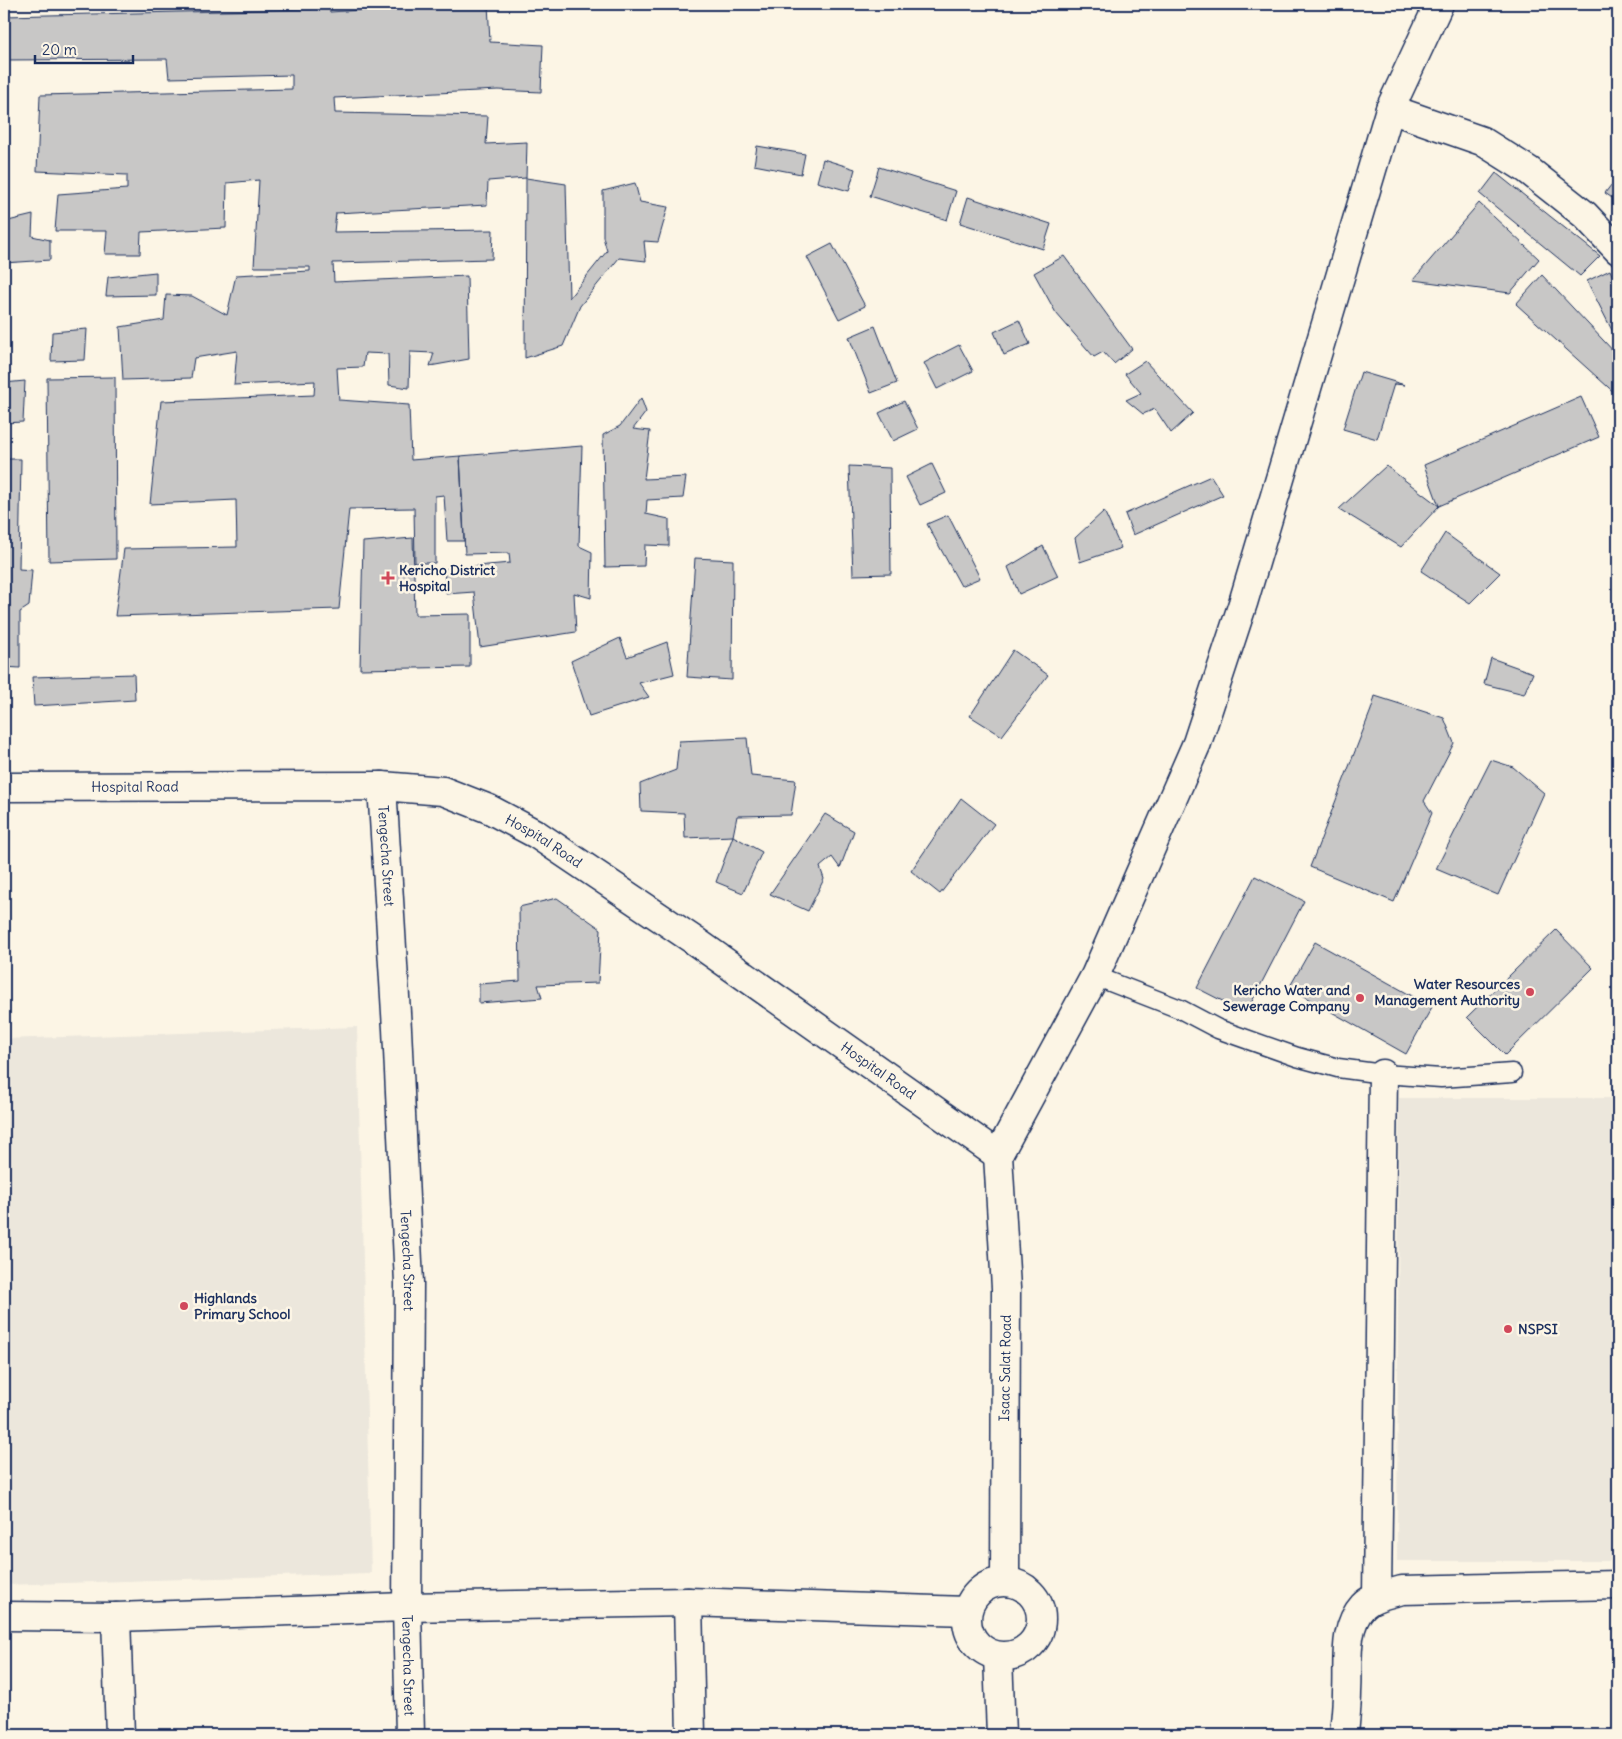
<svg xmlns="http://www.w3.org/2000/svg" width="1622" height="1739" font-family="Delius,sans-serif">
<rect width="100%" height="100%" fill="#fcf5e5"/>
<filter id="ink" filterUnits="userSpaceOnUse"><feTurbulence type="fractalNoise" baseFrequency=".02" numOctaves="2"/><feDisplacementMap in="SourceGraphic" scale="10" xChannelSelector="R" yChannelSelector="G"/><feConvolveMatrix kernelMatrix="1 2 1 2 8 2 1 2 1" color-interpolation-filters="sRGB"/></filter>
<g filter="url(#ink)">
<path fill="#ece7dc" d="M357,1027L371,1573L4,1585V1039Z
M1399,1098H1618V1561H1397Z"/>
<path fill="#c8c7c6" stroke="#1b2f5e" d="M312,4H329L330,12L453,4H488L490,42L543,45L541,92L498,90L334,98L335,113L488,116L486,144L527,142L526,178L488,181L487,205L336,213L334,232L493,230L492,259L333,263L334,282L467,276L469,359L430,366L434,353L410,352L409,388L389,385L388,354L365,353L363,367L337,368L339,400L409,405L411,460L460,456L464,541H447L444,495L435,496V563H415L414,508L349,509L339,609L115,616L124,549L237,547L236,500L150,504L161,401L314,395L315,381L234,385L237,351L194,358L191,378L123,380L120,327L164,320L166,295L192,296L227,315L236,275L310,271V267H254L259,180L227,183L226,228L141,232L140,254H105L107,231H55L58,194L127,189V175L37,171L40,95L292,89V75L169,78L167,59L4,60V16L312,9Z
M757,146L805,154L801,174L754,165Z
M823,159L855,169L849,191L817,182Z
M879,167L956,191L947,220L870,196Z
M1496,173L1600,256L1580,276L1480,194Z
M1618,176V202L1605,193Z
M526,178L566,184L569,298L607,251L603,237V191L635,183L640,202L668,207L658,242L644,241L646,261L619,258L580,306L563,346L525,358Z
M968,197L1051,224L1043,249L960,223Z
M1479,203L1539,259L1510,293L1413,280Z
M33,215L32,236L50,240V260L4,263V222Z
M832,244L865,306L839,319L807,257Z
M1064,256L1132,349L1114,364L1103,352L1094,357L1056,313L1034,273Z
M1610,270L1618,290V342L1587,281Z
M156,272V295L106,296L108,277Z
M1542,275L1618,356V396L1516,304Z
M1019,320L1030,344L1004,355L994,332Z
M875,326L897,383L871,393L849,337Z
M87,329L85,360L51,361L52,332Z
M959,345L973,371L937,389L924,363Z
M1145,361L1193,413L1171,433L1155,409L1143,414L1126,400L1141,393L1125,374Z
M1361,372L1405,385L1394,384L1377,439L1343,429Z
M115,377L116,559L49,561L47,378Z
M25,381L23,422L4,423V383Z
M1581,397L1599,437L1439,506L1424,465Z
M641,398L646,412L633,429L650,431L644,479L686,477L683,498L647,500L646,514L669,519V546L645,545L644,566L605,567L603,435L620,426Z
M904,401L918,429L893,441L879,413Z
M1618,408V430L1613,432L1611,419Z
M582,446L579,546L592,552L591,598L574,593L576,632L480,647L474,592L446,594L444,569L510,563L509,553L465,554L460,456Z
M4,459H21L19,569L32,570L29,606L20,612V668L4,667Z
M932,464L946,493L920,505L906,477Z
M849,466L890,468L891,574L853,575Z
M1386,466L1439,506L1401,547L1339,509Z
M1211,476L1223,495L1133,535L1125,514Z
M1104,511L1121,548L1080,562L1075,538Z
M948,515L980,578L961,586L927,524Z
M1445,533L1500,573L1470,603L1421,571Z
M413,538L415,615L470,614V667L360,669L363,542Z
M1043,546L1058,576L1019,594L1008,567Z
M695,558L733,560L732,680L687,677Z
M620,638L627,657L667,642L674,674L639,683L649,697L589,716L571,661Z
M1013,650L1048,675L1002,736L970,716Z
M1491,658L1533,673L1524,694L1484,684Z
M134,674L135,700L34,706L32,677Z
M1375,696L1444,718L1454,743L1424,801L1432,813L1394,902L1310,867L1371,710Z
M747,738L751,776L796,780L791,815L737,816L733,836L685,838L684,813L641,811L640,784L676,770L679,741Z
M1491,760L1513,767L1544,793L1498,895L1436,869Z
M961,798L994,824L940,894L911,871Z
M825,814L854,831L840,868L832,857L820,867L824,879L808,911L770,894Z
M733,836L762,852L743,893L716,882Z
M1255,876L1304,901L1246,1013L1197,988Z
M557,898L601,929L598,983L538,985L542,998L479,1003V984L520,981L519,907Z
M1556,930L1593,968L1505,1055L1467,1017Z
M1315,942L1432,1007L1406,1054L1289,988Z"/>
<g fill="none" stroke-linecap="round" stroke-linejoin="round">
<g stroke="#1b2f5e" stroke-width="21">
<path id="lane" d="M1095,976L1180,1009L1218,1029L1297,1057L1338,1068L1383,1074L1441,1078L1512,1073"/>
</g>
<g stroke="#1b2f5e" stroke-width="31">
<g id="street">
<path d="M1390,109L1482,141L1528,170L1585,215L1618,250"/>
<path id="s1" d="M382,786L397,1029L409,1283L407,1607L410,1735"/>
<path id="s2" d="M4,787L382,786L443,791L489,809L536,834L695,941L998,1155"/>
<path d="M998,1155L1095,976L1197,743L1243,603L1390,109L1439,4"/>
<path d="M998,1155L1006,1288L1005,1581"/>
<circle cx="1004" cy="1619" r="37"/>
<path d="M1377,1597L1383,1074"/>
<path d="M688,1602L691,1735"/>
<path d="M4,1616L116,1617L407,1607L688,1602L967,1611"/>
<path d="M116,1617L120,1735"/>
<path d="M998,1656L1001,1735"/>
<path d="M1344,1735C1345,1721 1347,1707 1347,1692C1349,1664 1342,1629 1363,1606C1372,1596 1389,1594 1402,1590L1618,1585"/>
</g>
</g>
<use href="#lane" stroke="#fcf5e5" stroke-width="18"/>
<use href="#street" stroke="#fcf5e5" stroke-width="28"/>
</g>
</g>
<g fill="#d1495b" stroke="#fcf5e5" stroke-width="2">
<path d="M385.5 570.5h5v5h5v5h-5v5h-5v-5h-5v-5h5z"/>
<circle cx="1530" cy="992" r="5"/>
<circle cx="1360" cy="998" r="5"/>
<circle cx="184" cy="1306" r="5"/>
<circle cx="1508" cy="1329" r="5"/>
</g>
<g text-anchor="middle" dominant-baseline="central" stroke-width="5" stroke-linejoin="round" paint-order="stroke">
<g font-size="14" font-weight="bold" fill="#1b2f5e" stroke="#fcf5e5" text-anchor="start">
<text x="399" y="570">Kericho District<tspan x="399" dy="16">Hospital</tspan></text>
<text x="1520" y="984" text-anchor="end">Water Resources<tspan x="1520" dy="16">Management Authority</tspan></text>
<text x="1350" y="990" text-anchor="end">Kericho Water and<tspan x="1350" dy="16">Sewerage Company</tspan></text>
<text x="194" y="1298">Highlands<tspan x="194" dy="16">Primary School</tspan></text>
<text x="1518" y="1329">NSPSI</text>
</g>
<g font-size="14" fill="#1b2f5e" stroke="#fcf5e5">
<text stroke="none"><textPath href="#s2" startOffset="131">Hospital Road</textPath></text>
<text stroke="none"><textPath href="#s2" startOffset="552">Hospital Road</textPath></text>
<text stroke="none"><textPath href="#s1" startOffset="70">Tengecha Street</textPath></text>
<text stroke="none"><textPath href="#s2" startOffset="958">Hospital Road</textPath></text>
<text stroke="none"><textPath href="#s1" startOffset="475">Tengecha Street</textPath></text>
<text transform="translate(1005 1368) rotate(-89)">Isaac Salat Road</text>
<text stroke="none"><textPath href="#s1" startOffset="880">Tengecha Street</textPath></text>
</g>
</g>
<rect width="1622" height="1739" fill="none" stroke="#fcf5e5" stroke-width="20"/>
<rect x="10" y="10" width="1602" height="1719" fill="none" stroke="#1b2f5e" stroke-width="2" filter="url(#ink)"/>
<path d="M35 55v8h98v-8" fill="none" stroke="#1b2f5e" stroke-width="2.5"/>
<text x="42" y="55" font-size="15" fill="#1b2f5e" stroke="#fcf5e5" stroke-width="4" paint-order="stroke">20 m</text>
</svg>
